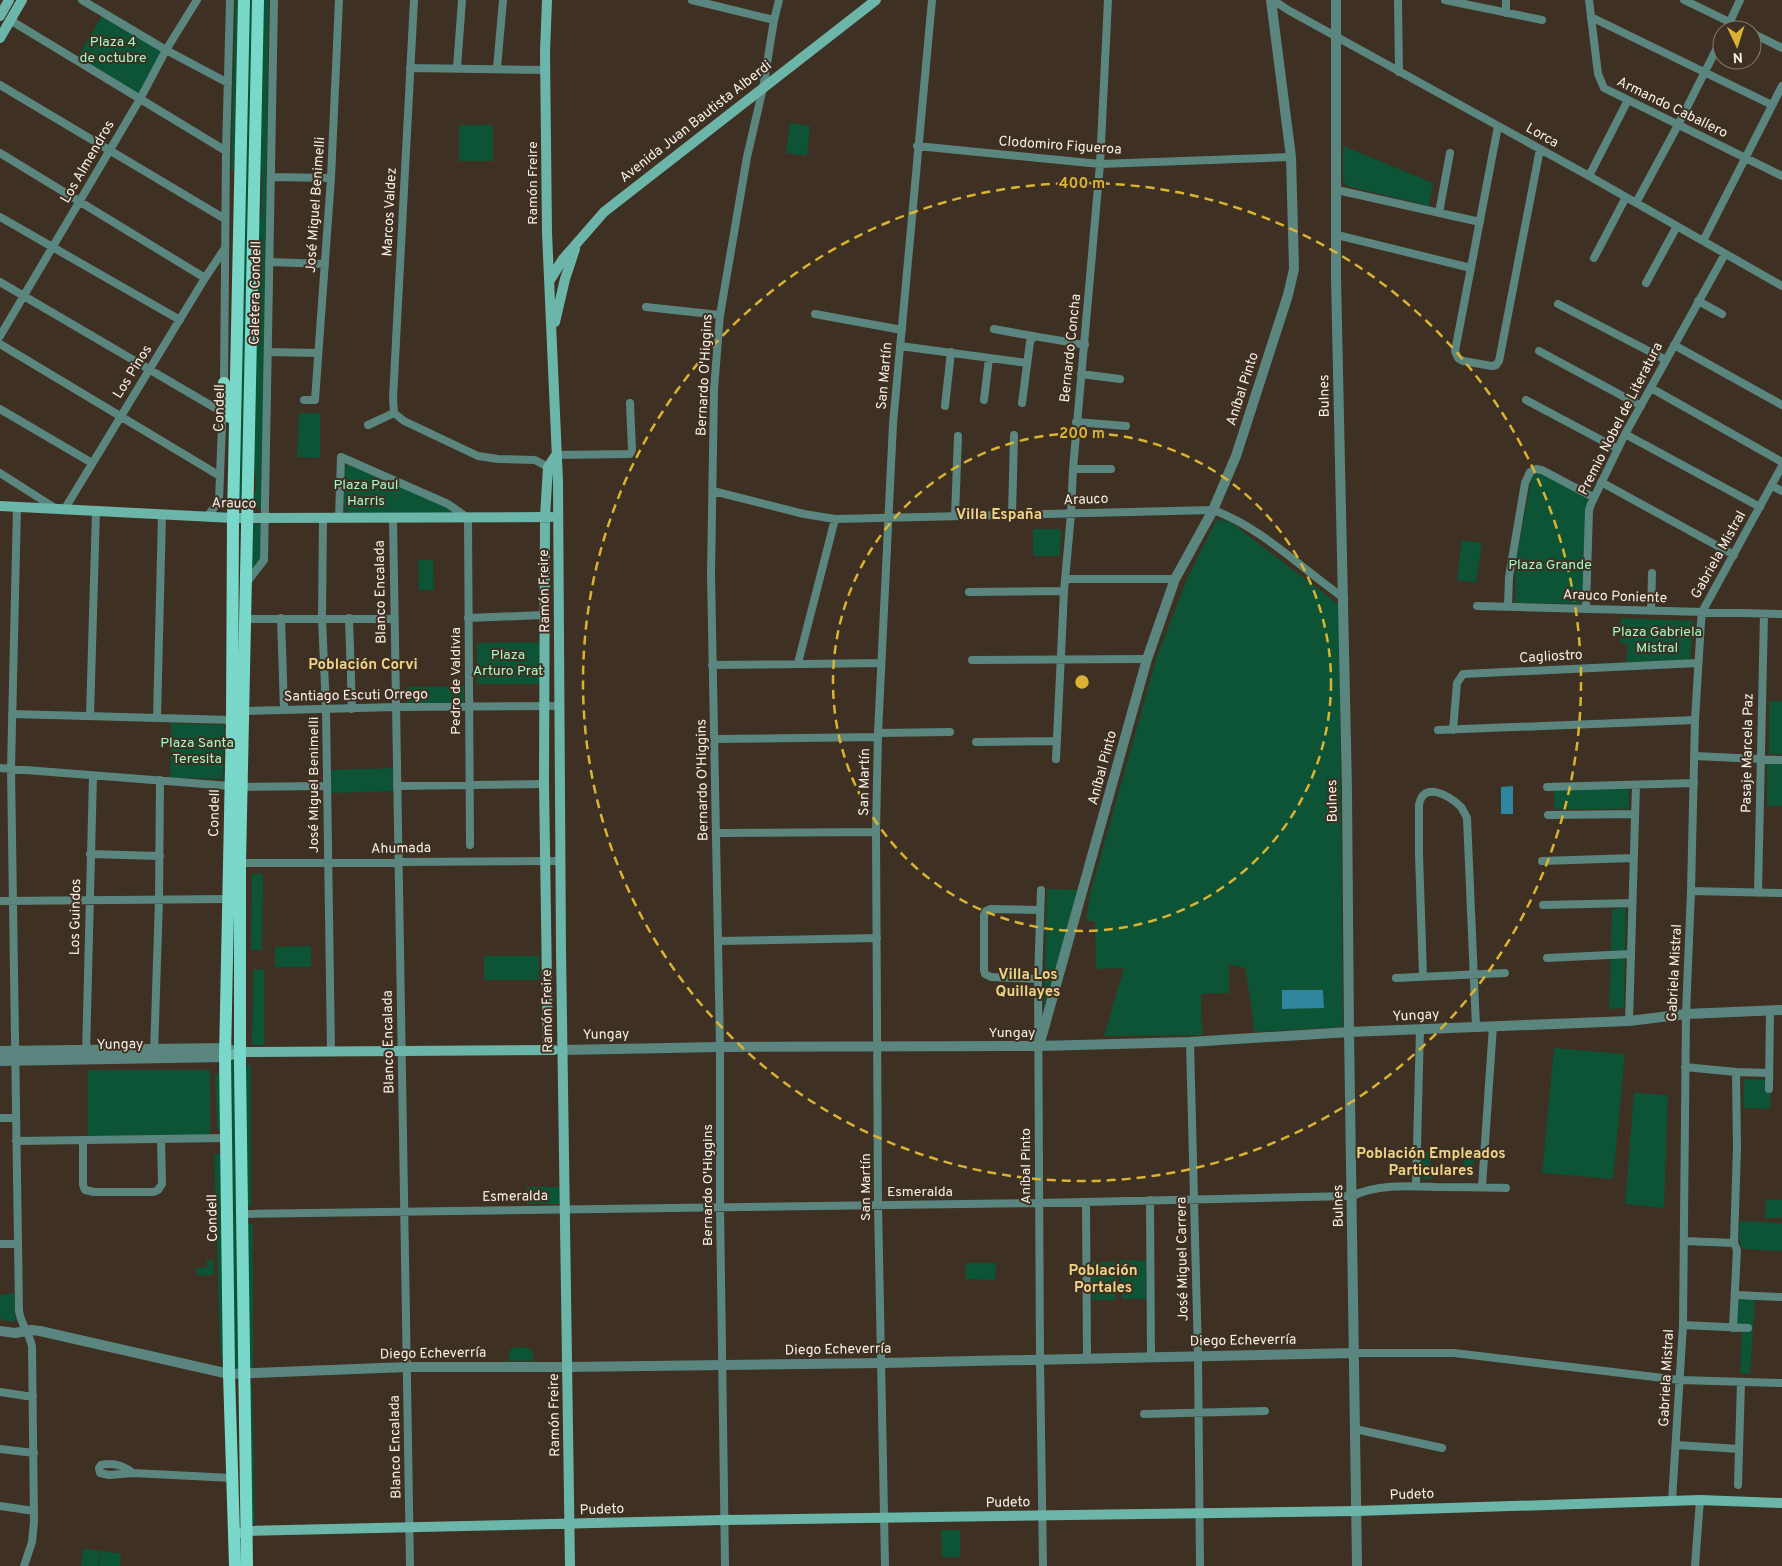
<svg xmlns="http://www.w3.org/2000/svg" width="1782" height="1566" font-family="Overpass,sans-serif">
<rect width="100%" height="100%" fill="#3e3022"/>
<path fill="#0d5335" d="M235,0H241L234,170H231Z
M249,0H254L244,500H239Z
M262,0H269L262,508H251C252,500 254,499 255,493C258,485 256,472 253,465L257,237L261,215L262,179L259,154Z
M103,14L164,52L140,95L77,58Z
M790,123L810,126L807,156L786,153Z
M459,125H493V161H459Z
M1343,146L1433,183L1429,206L1347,186L1343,180Z
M299,413H320V458L297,457Z
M352,463L451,509V512L449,514L348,513L344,508V469L347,465Z
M1541,472L1590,500L1583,604L1515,603L1516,559L1532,476Z
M1224,520L1232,523L1339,605L1343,1027L1254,1032L1252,1010L1245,968L1229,964V993L1201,994L1202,1035L1104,1036L1124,968L1096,969L1095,921H1086L1090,894L1156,659L1188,576L1216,521Z
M252,524H262L261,558L251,572Z
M1033,529H1061L1060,556H1033Z
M1462,540L1482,543L1476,583L1457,580Z
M418,560H433L434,590H419Z
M1621,618L1694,621L1690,660L1626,662L1628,644L1620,643Z
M539,642L540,684H477V643Z
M464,686V703L407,704L406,687Z
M1769,701H1782V754H1769Z
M171,723L224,725L223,779L170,778Z
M1767,762L1782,763V806H1767Z
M396,768L397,791L330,793L329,770Z
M1629,787V809H1554V790Z
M252,874H263L262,950H251Z
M1047,889L1078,890L1044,1010Z
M1626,907L1624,1008L1609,1009L1612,909Z
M311,946V967H275V947Z
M484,956H539V980H484Z
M253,969L264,970V1045H252Z
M1554,1048L1625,1054L1613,1179L1542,1173Z
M230,1060H235L240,1368L236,1371L233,1368Z
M243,1065H251V1206L245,1207Z
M88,1070H210V1137H88Z
M215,1074H224L225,1130H217Z
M1744,1079L1771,1080L1770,1109L1743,1108Z
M1634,1093L1668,1095L1664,1208L1625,1204Z
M1422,1152H1430L1431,1179L1422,1180Z
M1474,1152L1473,1177H1464L1463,1153Z
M214,1154H223L225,1361L222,1360L220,1348Z
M527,1187H561V1204H527Z
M1766,1199L1782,1200V1218H1765Z
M1740,1221L1782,1223V1251L1743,1249L1739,1243Z
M246,1224H253V1368H250V1314L246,1289Z
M207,1260H213L214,1275L197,1276L196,1268L207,1267Z
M1120,1260L1146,1261V1299H1122Z
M1092,1262H1116V1300H1092Z
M966,1263H996L995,1280L966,1279Z
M14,1293L16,1320L12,1322L0,1319V1295Z
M1737,1299L1755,1300L1750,1374L1740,1373L1742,1326H1737Z
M514,1347L529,1348L533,1352V1361H509V1352Z
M248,1385H252L255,1523H250Z
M941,1530H960V1557H942Z
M83,1549L100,1551L98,1566H81Z
M101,1551L121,1554L120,1566H99Z"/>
<path fill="#2e859d" d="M1513,786V814H1501V787Z
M1282,990H1323L1324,1008L1282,1009Z"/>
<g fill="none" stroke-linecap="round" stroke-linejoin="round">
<path stroke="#5a867f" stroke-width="8" d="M82,0L166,50L228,83
M414,0L393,398L394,413L404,421L478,456L498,459L535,460L548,467
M692,0L774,20
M1273,0L1288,10L1589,176L1782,286
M1398,0L1399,72
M1445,0L1542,20
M1506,0V13
M1589,0L1598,74L1604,88L1782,176
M1684,0L1746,30
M1591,17L1772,105
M10,20L226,151
M1726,30L1740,0
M1752,33L1782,48
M410,68L546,70
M457,68L462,0
M497,68L503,0
M0,85L225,219
M1498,126L1455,351L1458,358L1463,361L1492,366L1496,365L1499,361L1540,149
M917,146L1100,164L1291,157
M0,153L205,278
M1589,176L1628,100
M272,177L331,178
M1337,190L1480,222
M1636,203L1678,125L1722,38
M1439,213L1450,153
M0,217L180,320
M1337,235L1471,268
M1703,241L1782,86
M1594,258L1626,197
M269,262L325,264
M0,282L222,412
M1646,283L1677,226
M1698,301L1722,314
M1558,304L1666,360
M646,307L720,315
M815,314L902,330
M994,329C1024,335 1054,339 1085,345
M0,336L140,99L166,50L197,0
M0,344L220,476
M1674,345L1782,405
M900,346L1027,363
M1539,351L1641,406
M268,352L318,353
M1081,374L1120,379
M224,385L226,151L230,0
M1651,388L1782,462
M304,400H315L331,178L339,0
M984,400L989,358
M1526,400L1618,449
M1022,403L1030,342L1033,337
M945,406L951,352
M0,409L92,463
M1076,422L1126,426
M368,425L394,413
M1625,434L1760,507
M556,455L630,454L632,450L630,403
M1073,469H1111
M0,473L55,508
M1601,482L1734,555
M1772,486L1782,491
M713,491L804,514L835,519L1213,510C1261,527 1302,569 1344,598
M17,507L11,769L19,1310C20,1324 30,1333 32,1347L34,1522L32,1542L24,1566
M64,510L205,278L225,248
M1012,515L1014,435
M955,516L958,436
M207,517L219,501L223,399
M323,518L322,618L326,710L331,1051
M339,518L341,457L448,504L468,518L470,845
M393,518L410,1566
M1065,579H1175
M247,582L264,560L274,0
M969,592L1064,591
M1477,606L1782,614
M1508,607L1509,577L1525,483L1530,472L1536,469L1542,470L1593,497
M1586,609L1589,510L1591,504L1625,434L1725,254
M1651,611L1652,573
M281,618L284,710
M349,618L352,709
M468,618L545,615
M245,619H394
M972,660L1147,659
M798,663L835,519
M712,665L881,663
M243,711L396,707L560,706
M12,714L232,720
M90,716L96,511
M157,718L162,515
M1438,730L1695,720
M1453,730L1457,683L1463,674L1698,663
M878,733L950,732
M715,739L878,737
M976,742L1057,741
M1695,756L1782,760
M1056,759L1064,591L1071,514L1073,469L1100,164L1108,0
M0,768L230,786
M397,786L544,784
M242,787L326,786
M1547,787L1694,783
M1548,815L1635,814
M717,833L876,832
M90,854L160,856
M1542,861L1634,858
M240,863L561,861
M1041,890L1038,979L1040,1360L1043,1566
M1691,891L1782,893
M1758,893L1764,614
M0,901L228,899
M1543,905L1632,903
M718,941L877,938
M1547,958L1631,954
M1423,977L1419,854V805C1423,780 1450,796 1461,807C1463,810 1465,814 1467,818L1476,1027
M1396,978L1505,973
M1038,979L991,977L985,974L984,970V915L986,911L991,909L1040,910
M1629,1021L1636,785
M1190,1042L1198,1356L1200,1566
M154,1054L159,899L160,780
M86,1055L93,776
M1685,1067L1736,1072L1769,1073
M1769,1089L1770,1010
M0,1118H16
M83,1140V1185L85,1190L94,1192H154L158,1190L162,1184L161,1139
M16,1141L227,1138
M1416,1186L1420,1029
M1482,1187L1493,1026
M1150,1200L1151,1357
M1086,1202L1087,1358
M242,1214L1040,1203L1352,1196C1378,1184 1408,1186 1436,1187C1459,1187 1483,1187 1506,1188
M1685,1241L1734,1243L1737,1250L1733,1328
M1734,1243L1737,1148L1736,1072
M0,1244H18
M1735,1295L1782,1297
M1683,1325L1748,1328
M1354,1353H1454L1680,1380L1782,1383
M0,1392L33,1397
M1144,1414L1265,1411
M1355,1429L1442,1448
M1676,1445L1739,1449
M0,1449L34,1453
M133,1473L109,1475L100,1473L99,1468L101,1465C113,1462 123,1465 133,1473L232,1478
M1738,1485L1741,1382
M1672,1501L1683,1325L1686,1014L1691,891L1695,720L1701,622L1702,612L1782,466
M0,1506L34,1511
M725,1566L720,1206V1047L711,574L714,389L720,315L747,157L763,88L774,20L779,0
M885,1566L878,1204L876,832L878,733L893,424L932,0
M1695,1566L1700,1500"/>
<path stroke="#5a867f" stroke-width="10" d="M1336,0V278L1347,790L1349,1032L1357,1566
M1039,1046L1147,659L1175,579L1213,510L1236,456L1288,295L1294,269L1291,157L1271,0
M562,1050L720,1047L1039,1046L1190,1042L1349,1032L1629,1021L1686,1014L1782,1010
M0,1051L226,1048L232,1050
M0,1061L225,1057
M0,1331L15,1333L32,1330L40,1331L229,1374L407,1367H568L882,1363L1354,1353"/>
<path stroke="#6cb5a9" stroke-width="10" d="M547,0L545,52L547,233L558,481L561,950L570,1566
M0,16L9,0
M0,38L22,0
M550,280L563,259L604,212L876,0
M555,322L565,279L575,249
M0,506L233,518L551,517
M548,1050L544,784L545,517L548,467L556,455
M225,1057L240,1052L554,1050
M242,1533L247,1531L724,1520L1356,1511L1700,1500L1782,1503"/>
<path stroke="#79d8ca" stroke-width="12" d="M224,383L230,417
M235,1566L229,1374L225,1057L232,720L233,518L244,0
M247,1566L240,1067V863L258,0"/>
</g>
<g fill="none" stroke="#dab333" stroke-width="2.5" stroke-dasharray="9 6">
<circle cx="1082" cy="682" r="249"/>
<circle cx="1082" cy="682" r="499"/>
</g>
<g text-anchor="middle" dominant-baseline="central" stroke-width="4" stroke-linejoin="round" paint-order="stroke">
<g font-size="14" fill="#9ffbc8" stroke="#3e3022">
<text x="113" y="42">Plaza 4<tspan x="113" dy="16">de octubre</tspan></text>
<text x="366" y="485">Plaza Paul<tspan x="366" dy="16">Harris</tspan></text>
<text x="1550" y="565">Plaza Grande</text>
<text x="1657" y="632">Plaza Gabriela<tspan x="1657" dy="16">Mistral</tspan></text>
<text x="508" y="655">Plaza<tspan x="508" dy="16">Arturo Prat</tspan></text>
<text x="197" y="743">Plaza Santa<tspan x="197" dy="16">Teresita</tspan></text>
</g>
<g font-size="14" fill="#f7eee5" stroke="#3e3022">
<text transform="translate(1672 108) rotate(26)">Armando Caballero</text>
<text transform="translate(696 122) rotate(-38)">Avenida Juan Bautista Alberdi</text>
<text transform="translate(1542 136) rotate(29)">Lorca</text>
<text transform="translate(1060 146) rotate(4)">Clodomiro Figueroa</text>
<text transform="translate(88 162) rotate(-60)">Los Almendros</text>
<text transform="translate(533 183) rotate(-90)">Ramón Freire</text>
<text transform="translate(316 205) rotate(-86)">José Miguel Benimelli</text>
<text transform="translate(390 212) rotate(-87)">Marcos Valdez</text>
<text transform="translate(256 293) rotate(-89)">Caletera Condell</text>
<text transform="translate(1071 348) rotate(-84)">Bernardo Concha</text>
<text transform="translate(133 372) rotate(-58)">Los Pinos</text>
<text transform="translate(705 375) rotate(-87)">Bernardo O'Higgins</text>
<text transform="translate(885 376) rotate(-85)">San Martín</text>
<text transform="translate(1243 389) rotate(-72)">Aníbal Pinto</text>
<text transform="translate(1325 396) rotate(-91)">Bulnes</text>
<text transform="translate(220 408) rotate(-89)">Condell</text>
<text transform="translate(1621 419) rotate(-63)">Premio Nobel de Literatura</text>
<text transform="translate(1086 500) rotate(-2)">Arauco</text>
<text transform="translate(234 504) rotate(1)">Arauco</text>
<text transform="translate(1719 555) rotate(-61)">Gabriela Mistral</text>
<text transform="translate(545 591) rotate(-91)">Ramón Freire</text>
<text transform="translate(381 592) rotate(-91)">Blanco Encalada</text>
<text transform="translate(1615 597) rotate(2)">Arauco Poniente</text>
<text transform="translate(1551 657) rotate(-3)">Cagliostro</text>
<text transform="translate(456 681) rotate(-90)">Pedro de Valdivia</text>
<text transform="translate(356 696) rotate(-1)">Santiago Escuti Orrego</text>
<text transform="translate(1748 753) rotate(-89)">Pasaje Marcela Paz</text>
<text transform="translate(1103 768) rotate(-75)">Aníbal Pinto</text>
<text transform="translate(703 780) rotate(-91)">Bernardo O'Higgins</text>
<text transform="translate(865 782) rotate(-89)">San Martín</text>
<text transform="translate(314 785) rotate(-90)">José Miguel Benimelli</text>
<text transform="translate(1333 801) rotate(-91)">Bulnes</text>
<text transform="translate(215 813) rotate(-89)">Condell</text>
<text transform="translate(401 849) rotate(-1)">Ahumada</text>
<text transform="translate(76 917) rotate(-89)">Los Guindos</text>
<text transform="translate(1675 973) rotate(-87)">Gabriela Mistral</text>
<text transform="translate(548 1011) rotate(-91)">Ramón Freire</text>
<text transform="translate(1416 1016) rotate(-3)">Yungay</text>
<text x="1012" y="1033">Yungay</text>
<text transform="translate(606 1035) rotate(-1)">Yungay</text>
<text transform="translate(389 1042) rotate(-91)">Blanco Encalada</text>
<text transform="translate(120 1045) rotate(-1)">Yungay</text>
<text transform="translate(1026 1166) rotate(-90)">Aníbal Pinto</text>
<text transform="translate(708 1185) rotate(-90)">Bernardo O'Higgins</text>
<text transform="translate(866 1187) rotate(-90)">San Martín</text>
<text x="920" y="1192">Esmeralda</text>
<text transform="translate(515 1197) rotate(-1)">Esmeralda</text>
<text transform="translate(1339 1206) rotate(-91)">Bulnes</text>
<text transform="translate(213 1218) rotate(-91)">Condell</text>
<text transform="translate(1183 1259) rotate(-91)">José Miguel Carrera</text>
<text transform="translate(1243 1341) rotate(-1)">Diego Echeverría</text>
<text transform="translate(838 1350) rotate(-1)">Diego Echeverría</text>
<text transform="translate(433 1354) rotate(-1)">Diego Echeverría</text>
<text transform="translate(1667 1378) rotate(-87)">Gabriela Mistral</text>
<text transform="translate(555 1415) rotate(-91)">Ramón Freire</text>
<text transform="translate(396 1447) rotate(-91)">Blanco Encalada</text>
<text transform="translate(1412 1495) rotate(-2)">Pudeto</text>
<text transform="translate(1008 1503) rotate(-1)">Pudeto</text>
<text transform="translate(602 1510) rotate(-2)">Pudeto</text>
</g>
<g font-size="15" font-weight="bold" fill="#eed487" stroke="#3e3022">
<text x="999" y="515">Villa España</text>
<text x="363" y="665">Población Corvi</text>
<text x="1028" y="975">Villa Los<tspan x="1028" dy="17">Quillayes</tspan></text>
<text x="1431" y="1154">Población Empleados<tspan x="1431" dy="17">Particulares</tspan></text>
<text x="1103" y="1271">Población<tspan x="1103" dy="17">Portales</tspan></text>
</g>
</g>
<circle cx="1082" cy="682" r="8" fill="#dab333" stroke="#3e3022" stroke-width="2.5"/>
<g font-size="15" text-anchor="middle" font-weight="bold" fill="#dab333" stroke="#3e3022" stroke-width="4" stroke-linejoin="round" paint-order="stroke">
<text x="1082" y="188">400 m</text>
<text x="1082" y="438">200 m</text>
</g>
<g transform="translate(1737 45) rotate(176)"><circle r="24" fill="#3e3022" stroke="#887c70"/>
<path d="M0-4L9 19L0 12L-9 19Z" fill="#dab333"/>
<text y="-8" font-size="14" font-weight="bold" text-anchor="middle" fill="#f7eee5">N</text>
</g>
</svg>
